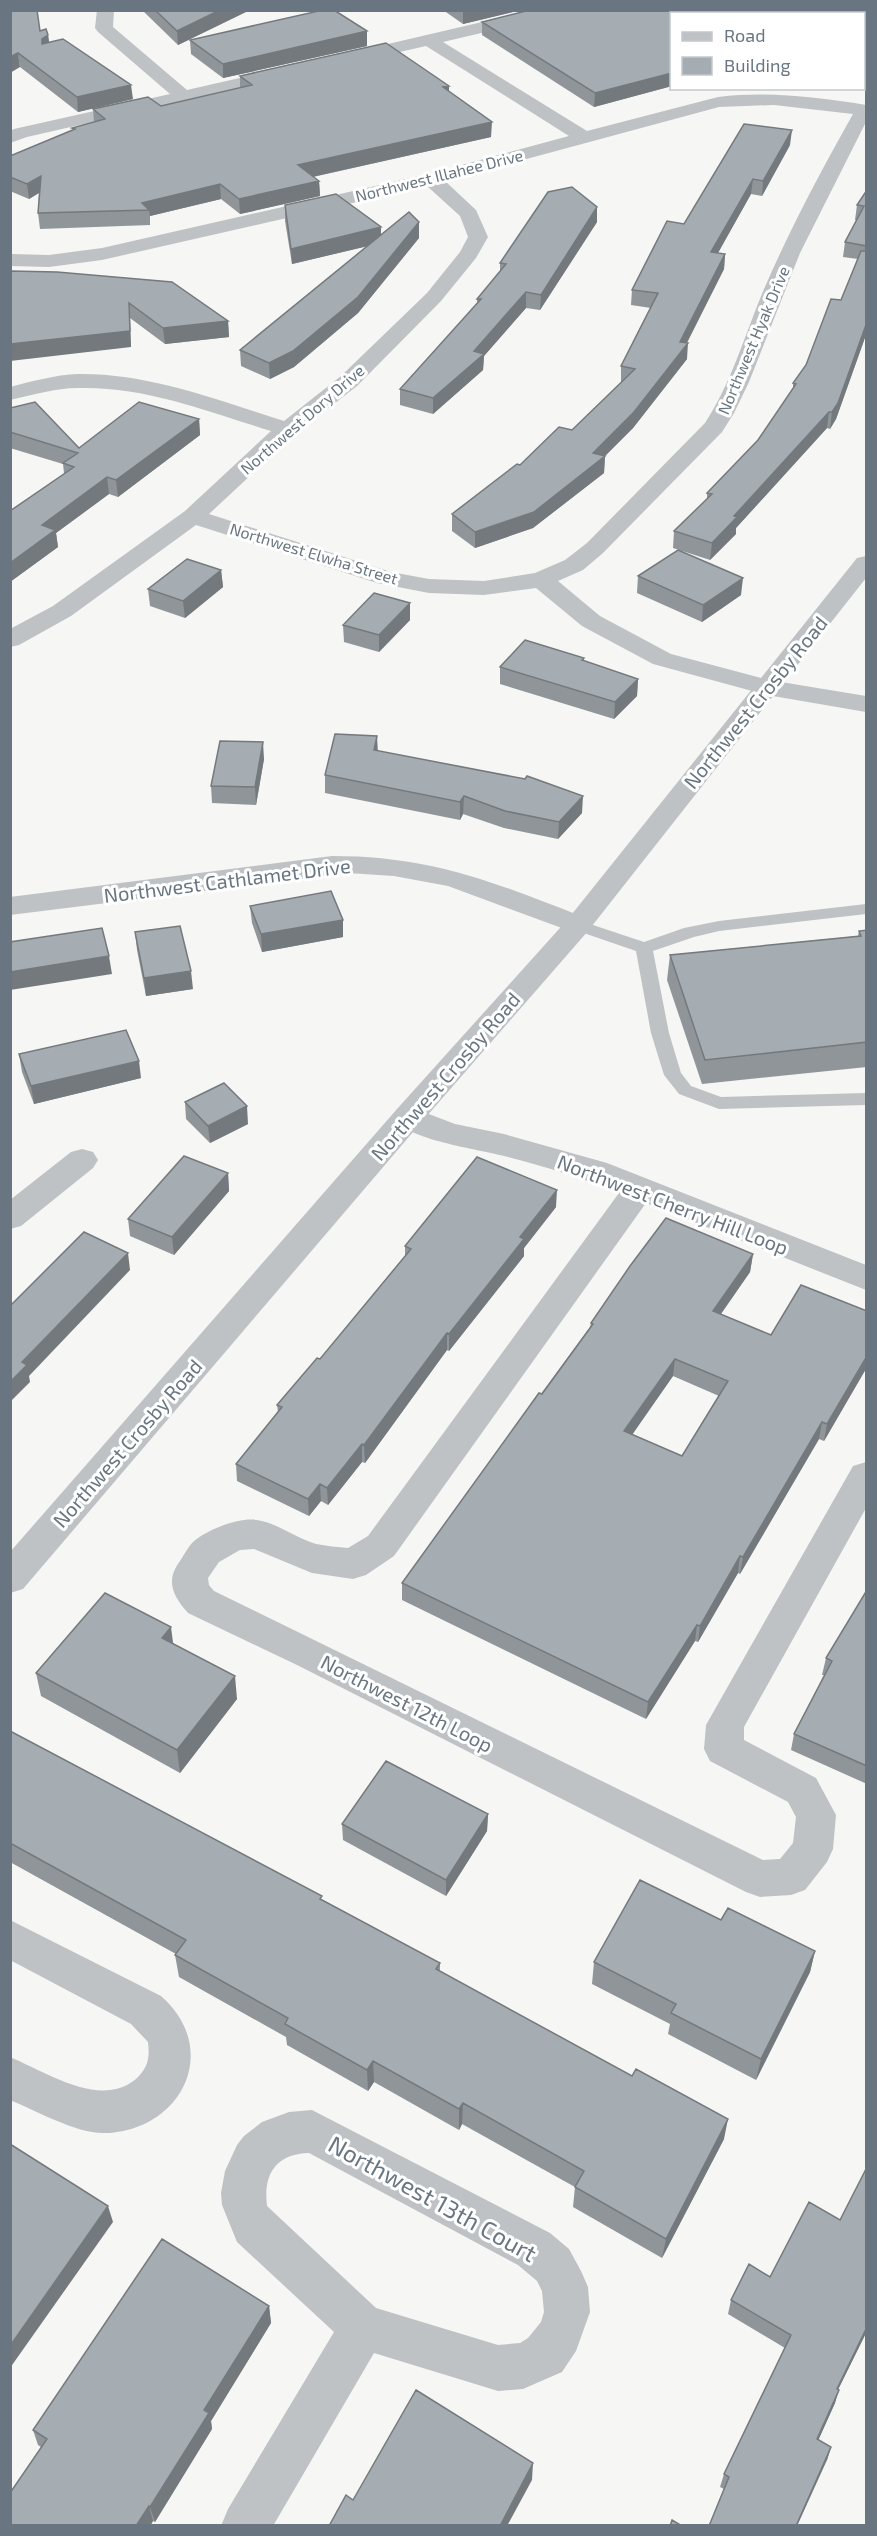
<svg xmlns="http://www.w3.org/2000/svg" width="877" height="2536" font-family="'Exo 2',sans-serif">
<rect width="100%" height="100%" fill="#f6f6f4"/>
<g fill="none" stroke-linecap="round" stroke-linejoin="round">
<path fill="#bec2c5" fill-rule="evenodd" d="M866,904V914L719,931L694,937L653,951L669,1033L681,1073L691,1086L721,1097L866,1093V1105L719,1109L679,1094L664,1075L651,1033L636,951L572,929L570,925L572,921L578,920L644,942L684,928L719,921Z"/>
<path fill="#bec2c5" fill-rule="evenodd" d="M97,10H114L113,27L187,90L283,68L289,69L292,73L289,77L27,137L10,143V131L14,129L170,94L98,32L95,28Z
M533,10H565L563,14L443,42L587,131L718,97C768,91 817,97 866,105V122L800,253L749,382L734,413L722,432L603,553L583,570L558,581L600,616L671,654L769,680L866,696V712L767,695L653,664L582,626L536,588L484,595L429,593L377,583L196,525L71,616L19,645L10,647V629L53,606L185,511L271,431C209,412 145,386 78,388C55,388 33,395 10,400V387C33,381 55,375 78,374C149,373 217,400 284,421L341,376L427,293L460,252L468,237L460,216L427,186L102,260L49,267L10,266V254L49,255L102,248L428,174L569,136L426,46L351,63L345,62L342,58L345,54ZM774,105L853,114C821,171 790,229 764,289C745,334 732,382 705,423L587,543L565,560L535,573L484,581L429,579L391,572L209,514L295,434L357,386L441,301L476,258L488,237L476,210L445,181L719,107Z
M332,856C433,856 496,883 588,919L592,925L588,931L578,934L448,886L394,876L348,873L10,915V897Z
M408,1106L455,1124L504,1134L607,1163L866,1265V1290L646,1203L394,1556L366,1575L353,1579L312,1573L254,1549L240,1550L219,1562L208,1578L209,1585L214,1591L763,1860L780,1859L793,1843L796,1817L788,1802L710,1761L704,1749L706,1725L853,1466L866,1462V1508L744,1727V1740L816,1778L836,1815L833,1849L827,1862L805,1890L791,1895L760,1897L746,1892L297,1665L188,1613C173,1596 165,1581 180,1561C184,1555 188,1547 193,1542C206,1530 239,1517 257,1520C277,1523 296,1538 316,1544C326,1546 338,1547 348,1548L368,1536L619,1193C582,1178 543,1166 504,1156C478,1149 406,1140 392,1117L397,1109Z
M82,1149L93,1152L98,1160L93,1168L21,1226L10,1229V1200L71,1152Z
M10,1920L161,1996C223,2051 180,2131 105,2133C77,2134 37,2111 10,2100V2057C46,2072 100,2109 136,2079C148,2068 150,2058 148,2042L131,2024L10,1960Z
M312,2110L550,2233L569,2249L581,2271L588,2287L590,2312L576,2351L562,2372L523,2389L498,2391L374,2353L273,2526H221L228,2509L334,2332L237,2242L222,2205L221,2193L225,2171L237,2145L244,2136L262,2122L289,2112ZM309,2153L518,2265L537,2281L542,2291L544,2312L541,2322L528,2338L520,2343L498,2345L376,2308L267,2206C263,2174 276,2154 309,2153Z"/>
<path fill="#bec2c5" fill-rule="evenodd" d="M866,556V578L588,931L419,1125L23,1589L10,1593V1552L397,1109L568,919L857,558Z"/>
</g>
<path fill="#8f9599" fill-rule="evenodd" d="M10,10L48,35L49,42L133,99L78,112L20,67Z
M142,10H250L178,45Z
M443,10H521L463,24Z
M530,10H736L732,14H672V86L594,107L482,35V22Z
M367,31V46L223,78L191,54L190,40Z
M240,76L449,86V92L491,137L313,177L319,181L320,196L240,214L221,199L150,216V225L40,229L38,213L39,193L29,199L10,191V156L73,130L72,128L94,122L93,109L161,106L240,88Z
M790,145L762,196L751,194L718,253L725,254L724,269L687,343V359L633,428L605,456L604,473L533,528L475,548L452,531V514L520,465L572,430L621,383V366L651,308L631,305L632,290L684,224Z
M867,190V332L836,419L830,429L827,428L736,528V534L710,560L673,548L674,531L707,500V493L758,440L793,388V383L806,365L841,300L858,259L843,257L845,242L857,220H855L857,205Z
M285,205L381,227V235L419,222V238L358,313L294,367L270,379L241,366L240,350L367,246L292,264L285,221Z
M597,207V222L540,310L526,308L484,356L483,370L433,414L400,405V389L477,304V299L500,272V263Z
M10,271L228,321L229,337L165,344L130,318L131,347Z
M10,408L79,448L199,419L200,435L118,497L109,494L56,533L58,547L10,582L64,473L63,464L10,448Z
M221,570L223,587L185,618L150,606L148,589Z
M638,576L741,595L702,622L637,593Z
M410,620L379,652L344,642L343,625Z
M584,658V661L638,679L637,696L614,719L500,684V667Z
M377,736V751L582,813L558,839L504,828L463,814L460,820L325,793V775Z
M264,759L256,805L212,803L211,786Z
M250,906L343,920V937L262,952L252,923Z
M867,930V1067L702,1084L667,980L670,955L858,936L859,931Z
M135,932L193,989L146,996L137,950Z
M19,1054L141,1078L34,1104L22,1072Z
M185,1102L248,1124L210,1143L186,1119Z
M228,1173L229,1191L174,1255L130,1236L128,1219Z
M556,1207L524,1248V1256L449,1351L447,1350L365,1463L362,1462L328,1505L321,1501L309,1516L237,1481L236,1464L278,1412L277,1405L320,1359L405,1256V1246Z
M753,1254L750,1272L721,1314L771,1335L867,1311V1367L824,1441L819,1439L740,1574L738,1573L698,1642L695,1641L646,1719L402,1600V1583L590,1327L591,1323ZM673,1376L719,1396L682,1456L632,1434Z
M867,1590V1784L791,1750L794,1734L824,1675H822L826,1658Z
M173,1643L237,1699L180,1773L41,1696L36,1673Z
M10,1731L440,1963V1971L724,2139L662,2258L573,2207L575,2187L462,2124L459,2130L374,2082L368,2091L287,2045L286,2037L179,1977L175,1955L176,1954L10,1862Z
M488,1814L487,1831L446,1896L343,1840L342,1824Z
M721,1920L815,1951L810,1972L756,2080L668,2034L670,2024L592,1984L594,1962Z
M867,2167V2331L838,2389L835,2403L818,2440L831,2447L827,2460L724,2489L720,2487L724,2474L785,2348L728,2314L731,2300L770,2277L840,2220Z
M269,2306L271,2323L211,2421L212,2429L155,2522L153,2521L150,2526H10L41,2447L38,2445L33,2430Z"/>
<path fill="#74797d" d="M220,10H250L178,45L177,31Z
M463,10H521L463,24Z
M720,10H736L732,14H716Z
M808,10H838L831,14H801Z
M367,31V46L223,78V64Z
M48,35L50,49L43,53L42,39Z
M18,53L20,67L10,73V57Z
M672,73V86L594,107L595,93Z
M131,85L133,99L78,112L77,97Z
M449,86V100L443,87Z
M492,122L491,137L298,180V165Z
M792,130L790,145L762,196L763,181Z
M41,176L42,191L29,199L27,184Z
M753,179L751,194L710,267L711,252Z
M319,181L320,196L240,214L239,199Z
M220,184L221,199L150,216L149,210L142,203Z
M597,207V222L540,310L541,295Z
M419,222V238L358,313L294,367L270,379L269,363Z
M381,227V243L292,264L291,249Z
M725,254L724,269L684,348L688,343L687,359L633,428L605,456L604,473L533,528L475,548V532L593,453L680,342Z
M526,292V308L484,356L483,370L433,414V398Z
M129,303L131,347L10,361V344Z
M228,321L229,337L165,344L163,328Z
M867,322V332L836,419L830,429L832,412Z
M829,412L827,428L736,528V534L710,560L712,543L734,516Z
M199,419L200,435L118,497L116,480Z
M107,477L109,494L56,533L58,547L10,582V563L42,525Z
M221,570L223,587L185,618L183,601Z
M743,578L741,595L702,622L703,605Z
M410,603V620L379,652V635Z
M638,679L637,696L614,719L615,702Z
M377,736L378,754L374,750Z
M263,742L264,759L256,805L255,787Z
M464,796L463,814L460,820V802Z
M583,796L582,813L558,839L559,822Z
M343,920V937L262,952L261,934Z
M109,956L112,974L10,990V972Z
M191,971L193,989L146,996L144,978Z
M139,1061L141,1078L34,1104L31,1086Z
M247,1106L248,1124L210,1143L208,1126Z
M228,1173L229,1191L174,1255L172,1237Z
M557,1190L556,1207L524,1248V1256L449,1351V1334L520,1237Z
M128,1253L130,1270L29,1376L30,1382L10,1402V1382L22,1362Z
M753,1254L750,1272L711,1328L713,1311Z
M447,1333V1350L365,1463L364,1445Z
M867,1356V1367L824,1441L827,1424Z
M675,1359L673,1376L623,1448L624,1431Z
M822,1422L819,1439L740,1574L743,1557Z
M362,1444V1462L328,1505L327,1488Z
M320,1484L321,1501L309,1516L308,1499Z
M740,1556L738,1573L698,1642L700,1626Z
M697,1625L695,1641L646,1719L648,1702Z
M171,1627L174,1650L162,1638Z
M235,1676L237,1699L180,1773L177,1750Z
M488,1814L487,1831L446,1896V1880Z
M815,1951L810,1972L756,2080L761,2059Z
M373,2061L374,2082L368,2091L367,2070Z
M463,2103L462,2124L459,2130V2109Z
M728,2119L724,2139L662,2258L666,2239Z
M108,2206L113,2222L10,2368V2346Z
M269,2306L271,2323L211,2421L212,2429L155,2522L150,2507L204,2410Z
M867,2327V2331L832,2402L837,2389Z
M839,2390L835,2403L813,2452L817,2439Z
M831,2447L827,2460L797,2526H796Z
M533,2463L532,2480L507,2526H500Z
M149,2506L153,2521L150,2526H136Z"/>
<path fill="#a6adb2" stroke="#74797d" stroke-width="1.5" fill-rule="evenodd" d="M10,10H37L40,31L46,29L48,35L42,39V44L63,39L131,85L77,97L18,53L10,57Z
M155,10H220L177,31Z
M323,10H334L367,31L223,64L190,40Z
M530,10H720L716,14H672V73L595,93L482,22Z
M782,10H808L801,14H778Z
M386,43L449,86L443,87L492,122L298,165L319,181L239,199L220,184L142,203L149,210L38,213L41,176L27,184L10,177V156L75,129L72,128L105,119L93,109L148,97L161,106L252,85L240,76Z
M744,124L792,130L763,181L753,179L711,252L725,254L680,342L688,343L634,412L593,453L605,456L534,512L475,532L452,514L517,464L520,465L559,427L572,430L635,369L621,366L658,293L632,290L667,221L684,224Z
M572,187L597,207L541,295L526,292L474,351L484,354L433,398L400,389L481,299H477L506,264L500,263L548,192Z
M867,190V246L845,242L864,206L857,205Z
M336,194L381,227L291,249L285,205Z
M409,212L419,222L358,297L293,351L269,363L240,350Z
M861,251H867V322L838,403L832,412H829L734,516L737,517L712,543L674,531L712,494L707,493L758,440L796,384L793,383L806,365L831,299L841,300Z
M10,271L57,272L172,282L228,321L163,328L129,303L130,331L10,344Z
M35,402L79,448L139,402L199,419L116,480L107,477L42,525L55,530L10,563V511L74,467L63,463L78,453L10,432V408Z
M678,550L743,578L703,605L638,576Z
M187,559L221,570L183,601L148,589Z
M374,593L410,603L379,635L343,625Z
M525,640L584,658L582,660L638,679L615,702L500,667Z
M335,734L377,736L374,750L525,779L527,776L583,796L559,822L505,811L464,796L460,802L325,775Z
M220,741L263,742L255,787L211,786Z
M331,891L343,920L261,934L250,906Z
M180,926L191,971L144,978L135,932Z
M102,928L109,956L10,972V942Z
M867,930V1042L705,1060L670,955L861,936L859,931Z
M126,1030L139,1061L31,1086L19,1054Z
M224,1083L247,1106L208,1126L185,1102Z
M184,1156L228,1173L172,1237L128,1219Z
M477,1157L557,1190L520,1237L524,1239L449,1334L447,1333L364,1445L362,1444L327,1488L320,1484L308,1499L236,1464L282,1407L277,1405L317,1358L320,1359L411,1249L405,1246Z
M666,1218L753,1254L713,1311L771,1335L801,1285L867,1311V1356L827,1424L822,1422L743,1557L740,1556L700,1626L697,1625L648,1702L402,1583L539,1393L542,1394L593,1324L591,1323L630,1266ZM675,1359L728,1381L682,1456L624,1431Z
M84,1232L128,1253L22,1362L27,1365L10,1382V1306Z
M867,1590V1766L794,1734L832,1661L826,1658Z
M105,1593L171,1627L162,1638L235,1676L177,1750L36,1673Z
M10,1731L322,1896L320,1899L440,1963L436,1969L632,2076L636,2069L728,2119L666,2239L575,2187L584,2171L463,2103L459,2109L373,2061L367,2070L285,2024L288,2018L175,1955L186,1940L10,1843Z
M386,1761L488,1814L446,1880L342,1824Z
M640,1880L721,1920L728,1908L815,1951L761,2059L671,2013L676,2004L594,1962Z
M10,2144L108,2206L10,2346Z
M867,2167V2327L837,2389L839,2390L817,2439L831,2447L796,2526H709L729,2477L724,2474L791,2335L731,2300L749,2264L770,2277L809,2202L840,2220Z
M162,2239L269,2306L204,2410L209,2413L150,2507L149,2506L136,2526H10V2493L47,2439L33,2430Z
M416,2390L533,2463L500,2526H329L346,2495L353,2500Z
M672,2520L682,2526H670Z"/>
<g text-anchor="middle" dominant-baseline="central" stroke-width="6" stroke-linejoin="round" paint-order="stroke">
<g font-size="16" fill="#697681" stroke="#fff">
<text transform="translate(439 175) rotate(-14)">Northwest Illahee Drive</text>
<text transform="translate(753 340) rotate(-67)">Northwest Hyak Drive</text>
<text transform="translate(302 419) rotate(-41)">Northwest Dory Drive</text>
<text transform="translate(314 553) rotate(17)">Northwest Elwha Street</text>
</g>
<g font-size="20" fill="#697681" stroke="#fff">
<text transform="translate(755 702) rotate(-51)">Northwest Crosby Road</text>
<text transform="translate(227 880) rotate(-7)">Northwest Cathlamet Drive</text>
<text transform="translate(445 1076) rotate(-49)">Northwest Crosby Road</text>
<text transform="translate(673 1204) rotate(21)">Northwest Cherry Hill Loop</text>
<text transform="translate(127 1443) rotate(-49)">Northwest Crosby Road</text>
<text transform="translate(407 1703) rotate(27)">Northwest 12th Loop</text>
</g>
<g font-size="24" fill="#697681" stroke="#fff">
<text transform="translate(433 2198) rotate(29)">Northwest 13th Court</text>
</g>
</g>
<rect width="877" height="2536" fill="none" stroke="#697681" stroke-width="24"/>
<rect x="670" y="12" width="195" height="78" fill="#ffffff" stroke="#c3c8cd" stroke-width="1.5"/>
<rect x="682" y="32" width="30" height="9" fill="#bec2c5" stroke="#c3c8cd" stroke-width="1.5"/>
<text x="724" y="42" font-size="18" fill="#697681">Road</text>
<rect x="682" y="57" width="30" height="18" fill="#a6adb2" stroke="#c3c8cd" stroke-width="1.5"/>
<text x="724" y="72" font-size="18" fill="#697681">Building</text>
</svg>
